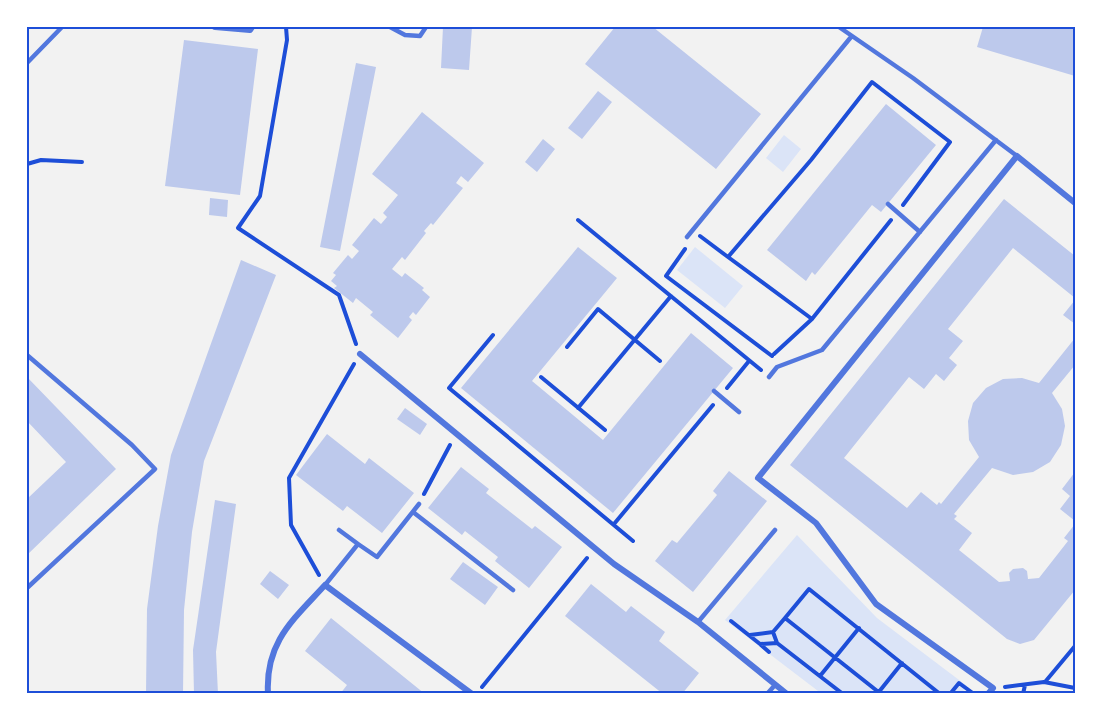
<svg xmlns="http://www.w3.org/2000/svg" width="1102" height="721" font-family="Roboto,sans-serif">
<rect width="100%" height="100%" fill="#f2f2f2"/>
<path fill="#dbe4f7" d="M784,135L801,149L783,172L766,158Z
M695,247L743,286L725,308L677,270Z
M797,535L877,618L967,686L961,694H822L725,620Z"/>
<path fill="#bdc9ec" d="M443,27H472L469,70L441,68Z
M615,27H653L761,114L716,169L585,64Z
M983,27H1075V76L977,47Z
M184,40L258,49L240,195L165,186Z
M356,63L376,67L340,251L320,247Z
M598,91L612,102L582,139L568,128Z
M886,104L936,145L881,212L872,205L815,275L812,272L806,281L767,250Z
M422,112L484,163L468,182L461,176L456,183L463,188L433,225L431,223L424,231L426,233L405,260L402,257L392,269L402,277L405,273L424,288L422,290L430,297L416,315L413,312L409,317L412,320L398,338L370,315L373,312L356,298L353,303L334,288L337,286L331,281L336,275L333,273L348,255L352,259L359,251L352,245L374,218L381,224L387,217L383,213L398,195L372,174Z
M543,139L555,149L537,172L525,162Z
M210,198L228,200L227,217L209,215Z
M1004,199L1075,256V298L1013,248L948,329L963,341L949,358L957,365L944,381L936,374L924,389L909,377L844,458L907,508L921,492L937,505L939,502L941,504L979,457L969,440L968,421L973,403L986,388L1003,379L1022,378L1039,383L1075,338V365L1052,393L1062,409L1065,426L1061,445L1050,462L1033,472L1013,475L992,468L954,514L957,516L954,519L972,533L959,550L999,582L1010,581L1009,573L1013,569L1023,568L1027,571L1028,579L1039,578L1068,541L1064,538L1075,524V590L1034,640L1020,644L1007,639L790,465Z
M578,247L617,278L532,381L603,440L691,333L733,368L613,513L461,388Z
M241,260L276,275L204,461L192,532L184,610L183,694H146L147,609L158,526L171,455Z
M1075,300V324L1063,315Z
M27,377L116,469L27,555V499L66,462L27,421Z
M405,408L427,424L420,435L397,419Z
M327,434L365,464L369,458L414,493L382,533L347,506L343,511L296,475Z
M461,467L489,489L486,493L532,529L535,526L562,547L529,588L495,561L498,557L465,531L462,535L428,508Z
M729,471L767,501L693,592L655,561L672,540L677,543L717,495L713,491Z
M1075,472V521L1060,509L1070,496L1062,489Z
M215,500L236,504L216,652L218,694H194L193,650Z
M463,562L498,587L485,605L450,579Z
M270,571L289,585L278,599L260,584Z
M591,584L626,612L631,606L665,632L659,641L699,673L682,694H663L565,616Z
M331,618L425,694H340L347,685L305,651Z"/>
<g fill="none" stroke-linecap="round" stroke-linejoin="round">
<path stroke="#1d4ed8" stroke-width="4" d="M286,27L287,40L260,196L238,228L339,295L356,344
M27,164L41,160L82,162
M578,220L761,370
M700,236L728,257
M685,249L666,276L772,356
M812,319L728,257L811,160L872,82L950,142L903,205
M493,335L449,388L633,541
M567,347L598,309L660,361
M774,354L812,319L891,220
M541,377L605,430
M727,388L749,361
M578,408L671,296
M424,494L450,445
M614,524L713,405
M319,575L291,525L289,478L354,364
M731,621L760,644L777,643L843,694
M750,635L773,632
M777,643L773,632L785,618
M761,645L769,652
M820,676L859,628
M1045,682L1075,646
M482,687L587,558
M1005,687L1044,682L1075,688
M878,693L902,663
M881,694L785,618L809,589L940,694
M950,694L959,683L974,694
M1023,694L1025,685"/>
<path stroke="#5277de" stroke-width="4.5" d="M390,27L405,35L420,36L426,27
M839,27L913,78L1017,156
M27,63L62,27
M888,204L920,232
M687,237L851,37
M27,355L132,445L155,469L27,588
M769,377L777,367L822,350L996,140
M714,391L739,412
M413,512L513,590
M339,530L358,544
M325,585L358,544L377,557L419,504
M698,622L775,530
M767,694L775,685"/>
<path stroke="#5277de" stroke-width="6" d="M215,27L250,30L252,27
M360,354L614,564L698,622L787,694
M268,694C265,642 293,620 325,585L472,694
M988,694L993,688L876,604L816,523L758,478L1017,156L1075,203"/>
</g>
<rect width="1102" height="721" fill="none" stroke="#ffffff" stroke-width="57"/>
<rect x="28" y="28" width="1046" height="664" fill="none" stroke="#1d4ed8" stroke-width="2"/>
</svg>
